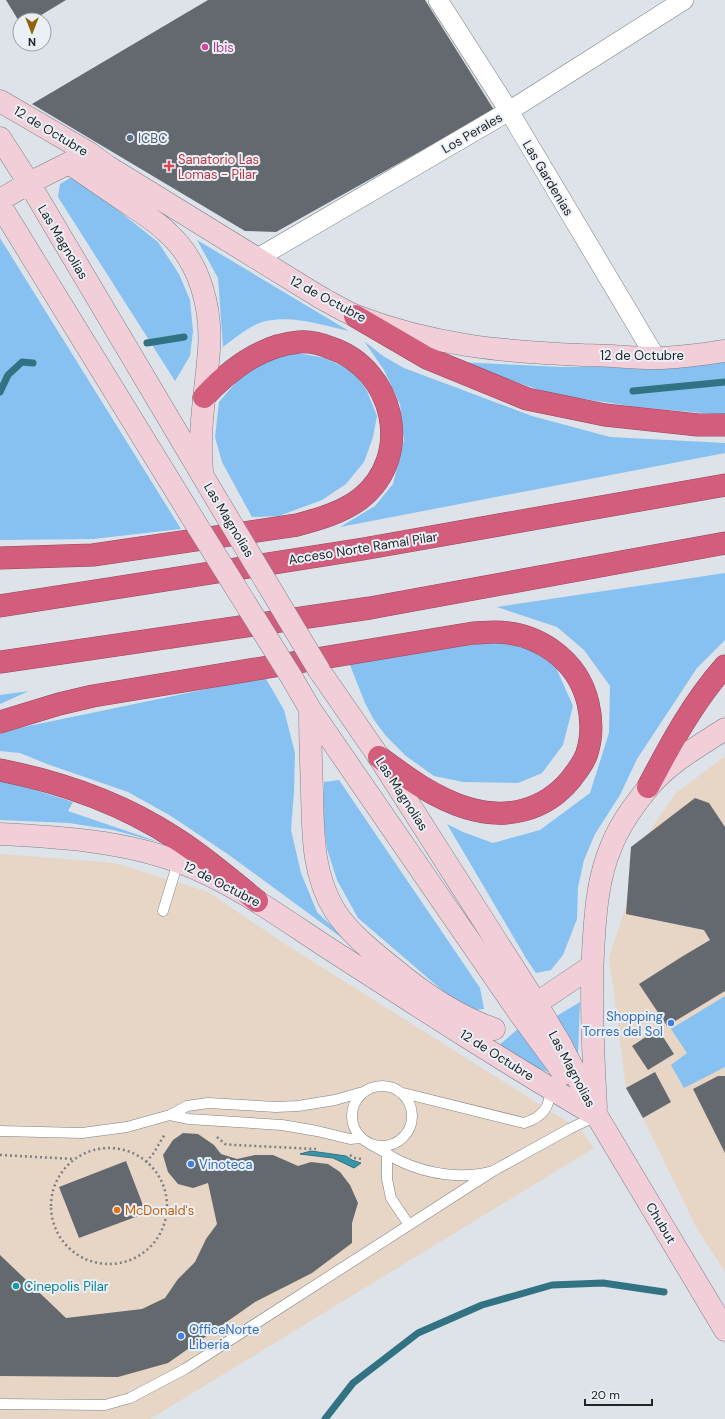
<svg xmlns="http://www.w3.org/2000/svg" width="725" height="1419" font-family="'DM Sans',sans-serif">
<rect width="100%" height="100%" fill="#dde3e9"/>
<path fill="#e7d5c5" d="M725,756V1272L696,1227L643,1118L626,1088L609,957L633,886L646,836L676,793Z
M0,854L115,863L208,892L285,944L582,1131L594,1148L150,1419H0Z"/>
<path fill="#86c1f1" d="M70,178L82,182L158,242L179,274L190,300L193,331L190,356L175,381L58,197L60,184Z
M0,238L181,529L93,539L0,540Z
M197,240L349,331C322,325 294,315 266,321C252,324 235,338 223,347L218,278Z
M364,341L383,356L404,368L532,416L610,437L725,443V453L340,527L375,506L393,484L404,440L400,404L384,370Z
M298,353L325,358L354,372L367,391L377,416L373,437L364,462L346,484L322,500L279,516L252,517L222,462L215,437L219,402L242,375L270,357Z
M725,360V415L637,407L551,394L457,362L562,367L669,366Z
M725,573V640L697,668L637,759L620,795L595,834L584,860L578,887L577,919L563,955L551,970L536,973L527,960L447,824L463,832L493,843L540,830L590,793L609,733L610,686L584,650L557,627L497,607Z
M496,641L528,649L554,663L573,706L563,745L542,773L518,783L463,782L434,776L406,756L386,736L374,720L365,703L348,660Z
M265,677L284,710L295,753L294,792L291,830L301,873L317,912L349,943L229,855L171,816L128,792L47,764L20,753L0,751V734L19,728Z
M29,691L0,704V695Z
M0,779L73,802L68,811L162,843L113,830L69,823L0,820Z
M339,780L480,988L484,1009L475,1010L450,997L358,918L337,880L327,849L323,818L324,782Z
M725,996V1067L684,1088L671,1065L687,1053L671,1029Z
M580,1002L578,1055L555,1017Z
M519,1028L551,1073L532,1066L497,1047Z"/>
<path fill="#3794ab" stroke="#317283" d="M311,1151L346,1156L352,1160L361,1163L354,1168L333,1158L300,1154Z"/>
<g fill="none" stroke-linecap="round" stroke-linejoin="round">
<path stroke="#317283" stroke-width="7" d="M147,343L184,337
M633,391L725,382
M0,392L8,375L22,362L33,363
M325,1419L353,1383L418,1333L482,1305L552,1285L603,1283L664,1292"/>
</g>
<path fill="#63696e" d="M6,0H66L33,20H20V23Z
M208,0H425L494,110L276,232L245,231L32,104Z
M695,798L709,803L725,827V991L667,1026L639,984L683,956L710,940L704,930L626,914L631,847Z
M658,1029L674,1054L648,1070L632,1046Z
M655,1072L671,1102L643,1118L626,1088Z
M718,1076H725V1153L693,1089Z
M183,1133L198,1134L214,1145L221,1154L237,1159L255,1155H273L298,1166L311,1162L328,1164L340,1172L350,1185L358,1203L352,1223V1243L312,1273L255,1302L168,1363L118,1377L0,1376V1255L66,1318L142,1309L165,1298L178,1279L195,1262L206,1239L217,1224L208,1183L193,1188L178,1184L168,1172L163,1155L173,1140Z
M126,1161L146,1213L79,1238L59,1187Z"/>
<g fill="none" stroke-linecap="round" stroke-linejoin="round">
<g stroke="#7c8287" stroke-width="11">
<path id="lane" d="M163,911L178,862
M352 1116a30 30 0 1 1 60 0a30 30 0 1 1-60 0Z
M403,1093L524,1123C543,1117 549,1108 551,1089
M170,1115L189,1119L282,1125L317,1131L350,1139L361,1138
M0,1131L82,1133L127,1127L170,1115L187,1106L208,1103L276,1107L298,1106L335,1100L363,1092
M370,1144C380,1149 390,1156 400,1161C427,1174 463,1180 493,1171L569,1129L596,1116
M387,1153V1179L391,1198L409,1225
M0,1404L105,1405L130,1398L185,1369L493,1171"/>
</g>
<g stroke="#7c8287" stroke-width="20">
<path id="street" d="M438,0L509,111L656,358
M256,259L509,111L684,0"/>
</g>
<g stroke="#7c8287" stroke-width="23">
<path id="secondary" d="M0,101L89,153L107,166L318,296C331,303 343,311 356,316C431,345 503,352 583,355C607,355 631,358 655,358C679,358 702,354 725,351
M0,138L29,183L220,505
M69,163C88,176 107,189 126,202C141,212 156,221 168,233C200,262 212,308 209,350C206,390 198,430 202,471
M0,200L29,183L81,157
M0,205L193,519
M319,670L379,757L536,1003L561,1045L597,1116L725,1330
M292,678L310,709L520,1014L564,1074
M310,709C310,736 311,763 312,791C313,832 312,874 335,911C350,934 372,951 393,968C424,994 456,1016 494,1029
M0,834C60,837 123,841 179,862C238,884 287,922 339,955C424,1010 509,1065 597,1116
M525,1011L592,966
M596,1108C593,1051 590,993 594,936C596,906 599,875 611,847C619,826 634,805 648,788C668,763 699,746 725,729"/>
</g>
<g stroke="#95495f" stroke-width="23">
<path id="highway" d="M355,316L427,358L527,399L605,415L698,425H725
M0,558L93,555L297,525C319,519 341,513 360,499C415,456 394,369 331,348C321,344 310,341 299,342C261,345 229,370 204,397
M0,606L363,549L725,485
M0,662L370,608L725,543
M0,722L59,704L93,696L473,633C480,633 487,632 494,632C538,632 578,660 588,703C592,720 592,737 587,753C584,763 577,771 571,779C545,811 506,820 467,808C434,798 406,777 379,757
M0,770C61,782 123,804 175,838C204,856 230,879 257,901
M648,787C670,745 693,702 725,666"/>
</g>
<path stroke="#7c8084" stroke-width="2.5" stroke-dasharray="2 3" stroke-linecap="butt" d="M217,1137L225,1144L235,1145L316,1149
M51 1206a58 58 0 1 1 116 0a58 58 0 1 1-116 0Z
M0,1155L74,1159
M350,1155L354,1158L362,1159
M146,1162L153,1154L165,1134"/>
<use href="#lane" stroke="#fff" stroke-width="10"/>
<use href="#street" stroke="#fff" stroke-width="19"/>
<use href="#secondary" stroke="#f2ced8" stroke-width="22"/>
<use href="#highway" stroke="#d35d7d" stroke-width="22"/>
<g stroke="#7c8287" stroke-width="23" stroke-linecap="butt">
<path id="secondary-bridge" d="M220,505L319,670
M193,519L292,678"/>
</g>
<use href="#secondary-bridge" stroke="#f2ced8" stroke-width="22"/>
</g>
<circle fill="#d1479c" stroke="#eaf0f6" stroke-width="1.5" cx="205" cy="47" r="4"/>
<circle fill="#5c6f8a" stroke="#eaf0f6" stroke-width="1.5" cx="130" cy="138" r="4"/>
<path fill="#e0444e" stroke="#eaf0f6" stroke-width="1.5" d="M167 160h4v4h4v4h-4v4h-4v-4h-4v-4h4z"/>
<g fill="#3f7fe0" stroke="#eaf0f6" stroke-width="1.5">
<circle cx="671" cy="1023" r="4"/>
<circle cx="191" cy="1164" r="4"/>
<circle cx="181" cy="1336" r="4"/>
</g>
<circle fill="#e8710a" stroke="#eaf0f6" stroke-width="1.5" cx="117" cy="1210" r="4"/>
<circle fill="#0f9aa8" stroke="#eaf0f6" stroke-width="1.5" cx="16" cy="1286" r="4"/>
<g text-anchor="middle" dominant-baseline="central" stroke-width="4" stroke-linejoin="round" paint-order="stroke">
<g font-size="13" fill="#b23c85" stroke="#eaf0f6" text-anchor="start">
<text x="213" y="47">Ibis</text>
</g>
<g font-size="13" fill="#222426" stroke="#eaf0f6">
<text transform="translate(51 131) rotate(31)">12 de Octubre</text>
<text transform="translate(472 133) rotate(-30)">Los Perales</text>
<text transform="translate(548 178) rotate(59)">Las Gardenias</text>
<text transform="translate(63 242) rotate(59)">Las Magnolias</text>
<text transform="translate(328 299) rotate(28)">12 de Octubre</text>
<text x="642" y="355">12 de Octubre</text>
<text transform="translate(229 520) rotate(59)">Las Magnolias</text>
<text transform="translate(363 548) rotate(-9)">Acceso Norte Ramal Pilar</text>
<text transform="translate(402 794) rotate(57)">Las Magnolias</text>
<text transform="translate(222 884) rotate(27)">12 de Octubre</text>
<text transform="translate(497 1055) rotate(32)">12 de Octubre</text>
<text transform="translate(572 1069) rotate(62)">Las Magnolias</text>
<text transform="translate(661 1223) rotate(59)">Chubut</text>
</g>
<g font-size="13" fill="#4e5e75" stroke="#eaf0f6" text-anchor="start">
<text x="138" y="138">ICBC</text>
</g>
<g font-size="13" fill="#be3a42" stroke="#eaf0f6" text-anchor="start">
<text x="178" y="159">Sanatorio Las<tspan x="178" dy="15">Lomas - Pilar</tspan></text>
</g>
<g font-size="13" fill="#366cbe" stroke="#eaf0f6" text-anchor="start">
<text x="663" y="1016" text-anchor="end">Shopping<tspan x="663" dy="15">Torres del Sol</tspan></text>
<text x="199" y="1164">Vinoteca</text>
<text x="189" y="1329">OfficeNorte<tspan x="189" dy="15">Liberia</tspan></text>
</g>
<g font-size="13" fill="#c56008" stroke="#eaf0f6" text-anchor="start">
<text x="125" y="1210">McDonald's</text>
</g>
<g font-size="13" fill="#0d838f" stroke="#eaf0f6" text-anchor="start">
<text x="24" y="1286">Cinepolis Pilar</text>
</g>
</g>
<g transform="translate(32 32) rotate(180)"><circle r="19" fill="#eaf0f6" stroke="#9a9ea3"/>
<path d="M0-3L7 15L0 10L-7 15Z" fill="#90660d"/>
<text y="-6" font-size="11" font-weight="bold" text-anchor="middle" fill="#222426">N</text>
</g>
<path d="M585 1399v6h67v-6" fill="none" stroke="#222426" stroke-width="2"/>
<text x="591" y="1399" font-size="12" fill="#222426" stroke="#eaf0f6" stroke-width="3" paint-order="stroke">20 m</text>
</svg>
